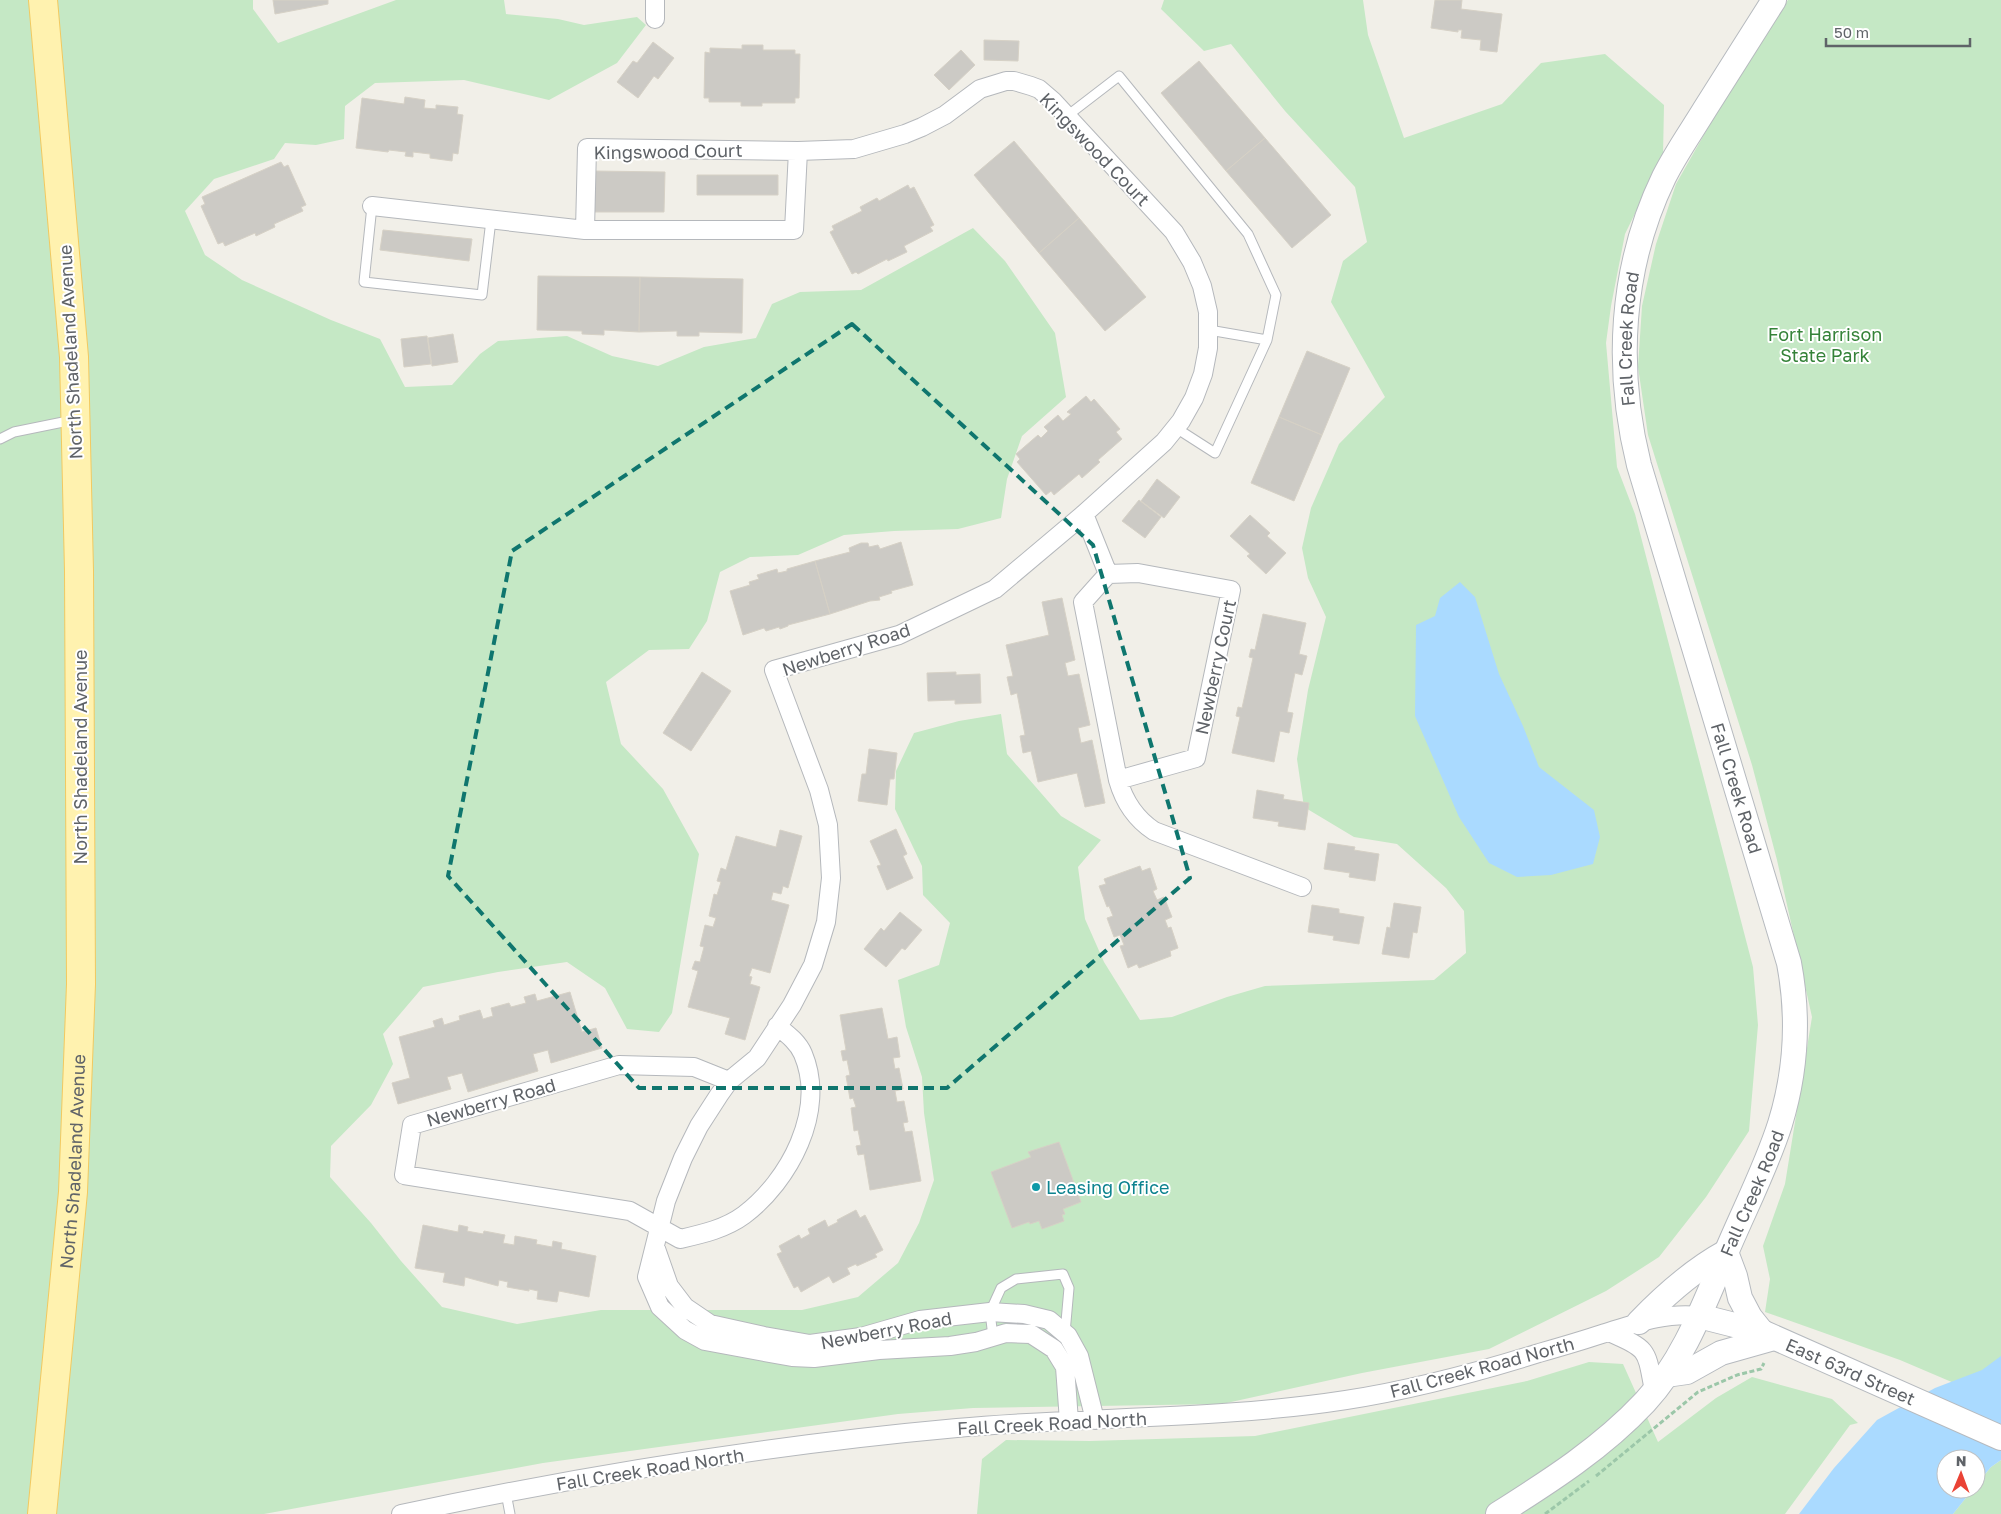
<svg xmlns="http://www.w3.org/2000/svg" width="2001" height="1514" font-family="'Golos Text',sans-serif">
<rect width="100%" height="100%" fill="#f1efe8"/>
<path fill="#c5e8c5" d="M0,0H253V9L278,43L396,0H504L506,14L558,19L584,25L637,17L646,25L617,63L549,100L464,80L375,83L345,106L344,139L316,145L285,143L274,159L214,179L185,211L205,255L242,280L331,320L380,339L405,387L452,385L480,354L498,341L567,336L612,356L658,366L704,347L756,338L772,304L800,292L861,290L973,228L1005,261L1055,333L1066,397L1022,436L1007,479L1001,518L958,529L894,531L844,535L798,555L750,557L720,572L707,621L689,649L649,650L606,682L621,744L663,789L699,854L672,1013L659,1032L627,1029L605,988L567,962L498,972L423,987L383,1034L393,1064L371,1105L331,1146L330,1177L371,1223L401,1261L442,1307L517,1324L601,1310H802L858,1297L898,1263L919,1223L934,1180L924,1113L922,1077L906,1027L898,980L939,965L950,923L923,895L922,866L895,809L896,771L914,733L959,721L1001,714L1007,754L1061,816L1101,840L1078,867L1085,919L1104,962L1140,1020L1172,1017L1227,997L1265,986L1434,980L1466,953L1464,911L1446,888L1397,844L1354,837L1304,807L1297,759L1308,690L1326,617L1308,578L1302,548L1311,508L1339,444L1385,397L1331,302L1343,261L1367,242L1355,187L1285,111L1231,44L1204,51L1161,9L1164,0H1363L1368,35L1404,138L1502,104L1541,63L1605,54L1664,105L1663,156L1625,234L1611,306L1606,343L1617,467L1635,514L1753,967L1758,1025L1749,1131L1706,1197L1659,1257L1606,1291L1489,1349L1362,1373L1222,1404L973,1408L898,1414L543,1463L264,1514H0Z
M1788,0H2001V1403L1900,1360L1765,1312L1770,1279L1763,1246L1785,1184L1812,1017L1777,860L1752,765L1648,435L1638,367L1642,306L1656,244L1676,184L1755,45Z
M1589,1362L1623,1364L1658,1442L1716,1398L1752,1377L1832,1399L1858,1423L1850,1425L1785,1514H977L982,1459L1006,1440L1090,1441L1255,1436L1527,1381Z
M2001,1460V1514H1953L1973,1489H1976V1485L1991,1467Z"/>
<path fill="#aadaff" d="M1460,582L1475,597L1499,674L1523,726L1539,767L1594,810L1600,837L1593,864L1551,875L1517,877L1489,863L1459,817L1415,716L1416,625L1435,616L1440,598Z
M2001,1356V1460L1991,1467L1976,1485V1459H1946V1489H1973L1953,1514H1799L1834,1468L1877,1420L1935,1388L1982,1370Z"/>
<path fill="#cccac5" stroke="#d6d1c6" d="M273,0H328V4L275,14Z
M1435,0H1462L1461,9L1502,14L1497,52L1480,50L1481,40L1461,38L1462,30H1458V32L1431,28Z
M984,40L1019,41L1018,61L984,60Z
M653,42L674,58L658,79L654,76L638,98L617,82L633,61L637,63Z
M742,45H763V50H795V54H800L799,98H795V103H762V106H741V102H709V98H704L705,52L710,53V48L742,49Z
M961,50L975,65L949,90L934,75Z
M1199,61L1265,138L1226,171L1161,93Z
M405,97L425,100L424,108L436,109V105L458,107L457,114L463,115L458,154L453,153L452,161L430,158V154L413,152V157L405,156L406,152L389,150L388,152L356,148L362,98L404,104Z
M1265,138L1331,215L1292,248L1226,171Z
M1014,141L1079,218L1039,253L974,175Z
M281,162L284,167L288,165L306,205L301,207L303,211L274,224L275,227L256,236L255,233L225,246L223,242L218,244L201,206L205,204L202,197Z
M594,171L665,172L664,212H594Z
M697,175H778V195H697Z
M908,185L910,189L914,187L934,225L930,227L933,231L904,246L907,252L888,261L887,259L858,274L856,272L852,274L830,232L834,230L832,226L862,211L860,207L877,198L879,201Z
M1079,218L1146,297L1105,331L1039,253Z
M383,230L472,239L469,261L380,250Z
M538,276L640,277L639,332L604,330V335L582,334V331L537,330Z
M640,277L743,279L742,333L699,332V336H677V331L639,332Z
M453,334L458,362L432,366L428,338Z
M427,336L431,364L404,367L401,339Z
M1307,351L1350,368L1322,435L1279,417Z
M1086,396L1091,402L1094,399L1120,429L1116,432L1122,439L1098,460L1100,462L1082,478L1079,474L1054,495L1051,491L1046,495L1017,462L1020,459L1016,454L1038,435L1041,438L1048,431L1044,427L1058,415L1063,421L1071,414L1067,412Z
M1279,417L1322,435L1294,501L1251,483Z
M1157,479L1180,497L1164,518L1141,501Z
M1139,500L1161,517L1145,538L1122,521Z
M1250,515L1270,533L1267,536L1286,553L1266,574L1247,556L1250,554L1230,536Z
M901,542L913,585L891,591L892,593L879,597L880,600L870,601L830,614L815,561L850,552L849,548L861,543H868L869,547L878,545L880,549Z
M815,561L830,614L788,625V626L780,629L779,627L766,631L764,628L743,635L730,591L750,585L749,582L759,579L757,575L777,569L778,573L787,571V569Z
M1062,598L1075,660L1065,663L1068,676L1079,674L1090,725L1078,728L1081,743L1092,740L1105,803L1085,807L1077,773L1038,782L1031,751L1023,753L1020,736L1025,735L1017,693L1011,695L1007,677L1013,676L1006,645L1049,635L1042,602Z
M1263,614L1306,623L1299,654L1307,656L1302,675L1295,673L1287,712L1293,713L1289,733L1280,731L1274,762L1232,753L1240,717L1236,716L1238,707L1242,708L1253,658L1249,657L1251,649L1255,650Z
M702,672L731,691L691,751L663,733Z
M956,672V675L980,674L981,703L955,704V700L928,701L927,673Z
M869,749L897,753L894,779H890L887,805L858,801L862,774H866Z
M1257,790L1284,795L1283,799L1309,803L1305,830L1278,826L1279,822L1253,818Z
M896,829L907,854L903,856L913,878L887,890L877,866L881,865L870,841Z
M780,830L802,836L788,888L783,886L781,894L773,892L771,900L789,905L770,973L752,968L749,976L752,977L750,984L760,987L745,1040L725,1034L730,1018L688,1007L698,971L692,969L695,961L700,962L704,947L700,946L705,925L713,927L716,918L709,916L714,894L717,895L721,882L717,881L721,868L726,870L736,836L776,847Z
M1328,843L1355,847L1354,850L1379,854L1375,881L1349,877L1350,873L1324,869Z
M1140,866L1142,871L1150,868L1157,889L1153,891L1157,900L1164,897L1172,917L1165,920L1168,928L1171,927L1178,948L1170,951L1171,956L1139,968L1137,964L1128,968L1120,946L1124,945L1120,935L1114,937L1107,918L1113,916L1109,906L1107,907L1099,886L1106,884L1104,879Z
M1394,903L1421,907L1417,933L1413,932L1409,958L1382,954L1387,927L1390,928Z
M1312,905L1339,909V913L1364,917L1359,944L1333,940L1334,936L1308,932Z
M900,912L922,930L905,950L902,948L886,967L864,949L881,928L884,931Z
M570,992L582,1032L596,1028L602,1048L551,1063L548,1050L533,1054L538,1071L468,1092L462,1073L447,1077L451,1089L398,1104L392,1083L410,1078L399,1037L435,1027L433,1021L442,1018L444,1025L460,1020L459,1016L480,1010L483,1019L493,1016L491,1008L509,1003L511,1007L526,1003L524,997L535,994L537,1001Z
M882,1008L888,1039L897,1037L900,1057L893,1058L895,1069L899,1068L903,1089L895,1091L897,1102L904,1101L908,1122L903,1123L905,1132L912,1131L921,1181L870,1190L864,1154L858,1155L856,1146L861,1145L858,1130L854,1131L851,1108L856,1107L853,1098L850,1099L846,1076L850,1075L847,1060L843,1061L841,1051L846,1050L840,1015Z
M1059,1142L1081,1202L1063,1209L1065,1214L1062,1215L1064,1221L1042,1229L1039,1221L1030,1224L1029,1222L1012,1228L991,1172L1031,1157L1028,1152Z
M856,1210L860,1218L865,1215L883,1250L875,1254L877,1257L857,1266L856,1264L847,1268L850,1274L833,1283L829,1276L801,1292L798,1286L794,1288L777,1254L782,1252L779,1246L799,1235L801,1239L810,1234L808,1229L825,1220L828,1227L838,1222L837,1220Z
M423,1225L458,1232L459,1225L468,1227L467,1231L483,1234L484,1231L505,1235L503,1243L514,1245L515,1236L537,1240L536,1244L552,1247L553,1241L562,1243L561,1249L596,1256L589,1297L559,1291L557,1302L537,1299L538,1291L529,1289V1291L507,1287L508,1282L499,1280L498,1286L465,1277L464,1286L443,1282L445,1273L415,1268Z"/>
<g fill="none" stroke-linecap="round" stroke-linejoin="round">
<g stroke="#b5b8bc" stroke-width="11">
<path id="lane" d="M1067,116L1119,76L1248,234L1276,295L1267,340L1215,453L1176,428
M372,206L364,282L482,295L491,220
M1209,330L1267,340
M0,439L14,432L73,420
M993,1337L990,1312L1001,1288L1016,1279L1063,1274L1069,1288L1065,1333
M506,1493L510,1514"/>
</g>
<g stroke="#b5b8bc" stroke-width="20">
<path id="street" d="M655,0V19
M372,206L585,230H794L798,151
M585,230L587,148L798,151L854,149L905,134L922,127L945,115L980,89L1006,81H1014L1031,86L1039,89L1053,101L1174,232L1192,262L1202,286L1208,312V348L1203,374L1194,398L1181,421L1164,442L1084,514L995,589L899,635L774,670L819,790L828,825L831,878L826,922L813,965L792,1005L757,1058L729,1081L719,1095L699,1126L683,1158L666,1201L647,1277L660,1307L685,1330L705,1341L792,1357L814,1358L879,1350L950,1346L976,1342L1006,1333L1031,1334L1054,1349L1065,1367L1069,1421
M1084,514L1108,574
M1118,780L1196,758L1231,590L1138,573L1108,574L1083,602L1118,780C1124,801 1136,819 1154,831L1302,887
M729,1081L694,1067L619,1065L412,1125L404,1175L630,1211L680,1239C702,1234 725,1229 744,1215C789,1181 827,1111 803,1054C798,1042 787,1034 777,1026
M655,1246L669,1286L685,1307L710,1324L764,1336L810,1344L861,1337L920,1320L990,1312L1024,1314L1049,1320L1068,1336L1079,1356L1095,1420
M1609,1332C1649,1350 1646,1348 1654,1391
M401,1514C584,1475 770,1445 957,1428C1086,1416 1217,1420 1346,1400C1412,1390 1475,1373 1539,1353C1560,1347 1581,1341 1602,1334C1634,1324 1665,1312 1699,1316"/>
</g>
<g stroke="#b6babf" stroke-width="26">
<g id="secondary">
<path d="M1726,1252L1735,1276L1740,1298L1750,1317L1762,1332"/>
<path id="s1" d="M1699,1316L1762,1332L2001,1438"/>
<path d="M1639,1322C1665,1295 1693,1270 1726,1252"/>
<path d="M1666,1375L1687,1372L1721,1353L1774,1338"/>
<path id="s2" d="M1498,1514C1550,1481 1602,1448 1645,1402C1684,1360 1704,1304 1726,1253C1744,1210 1766,1168 1780,1124C1796,1072 1799,1016 1789,963L1639,465C1615,369 1620,268 1664,177C1676,153 1691,132 1705,109C1728,73 1751,36 1774,0"/>
</g>
</g>
<g stroke="#f2c960" stroke-width="30">
<g id="primary">
<path id="s3" d="M42,1514L73,1192L81,984L79,571L74,357L43,0"/>
</g>
</g>
<path stroke="#9cc7a9" stroke-width="3" stroke-dasharray="5 2.5" stroke-linecap="butt" d="M1596,1476L1698,1392L1737,1375L1761,1369L1764,1363
M1545,1514L1589,1481"/>
<use href="#lane" stroke="#fff" stroke-width="9"/>
<use href="#street" stroke="#fff" stroke-width="18"/>
<use href="#secondary" stroke="#fff" stroke-width="24"/>
<use href="#primary" stroke="#fff2af" stroke-width="28"/>
</g>
<path fill="none" stroke="#0f766e" stroke-width="4" stroke-dasharray="10 6" stroke-linejoin="round" d="M852,324L1093,545L1190,878L947,1088H639L448,876L512,551Z"/>
<circle fill="#0f9aa8" stroke="#fff" stroke-width="2" cx="1036" cy="1187" r="5"/>
<g text-anchor="middle" dominant-baseline="central" stroke-width="4" stroke-linejoin="round" paint-order="stroke">
<g font-size="18" fill="#5f6368" stroke="#fff">
<text transform="translate(1095 149) rotate(46)">Kingswood Court</text>
<text transform="translate(668 151) rotate(-1)">Kingswood Court</text>
<text stroke="none"><textPath href="#s2" startOffset="1306">Fall Creek Road</textPath></text>
<text transform="translate(70 352) rotate(-93)">North Shadeland Avenue</text>
<text transform="translate(846 649) rotate(-18)">Newberry Road</text>
<text transform="translate(1215 667) rotate(-78)">Newberry Court</text>
<text transform="translate(80 757) rotate(-90)">North Shadeland Avenue</text>
<text transform="translate(1737 788) rotate(73)">Fall Creek Road</text>
<text transform="translate(491 1102) rotate(-16)">Newberry Road</text>
<text stroke="none"><textPath href="#s3" startOffset="354">North Shadeland Avenue</textPath></text>
<text stroke="none"><textPath href="#s2" startOffset="421">Fall Creek Road</textPath></text>
<text transform="translate(886 1330) rotate(-11)">Newberry Road</text>
<text transform="translate(1482 1367) rotate(-15)">Fall Creek Road North</text>
<text stroke="none"><textPath href="#s1" startOffset="162">East 63rd Street</textPath></text>
<text transform="translate(1052 1423) rotate(-3)">Fall Creek Road North</text>
<text transform="translate(650 1469) rotate(-9)">Fall Creek Road North</text>
</g>
<g font-size="18" fill="#348238" stroke="#fff">
<text x="1825" y="334">Fort Harrison<tspan x="1825" dy="21">State Park</tspan></text>
</g>
<g font-size="18" fill="#0d838f" stroke="#fff" text-anchor="start">
<text x="1046" y="1187">Leasing Office</text>
</g>
</g>
<g transform="translate(1961 1474) rotate(1)"><circle r="24" fill="#ffffff" stroke="#bfc1c3"/>
<path d="M0-4L9 19L0 12L-9 19Z" fill="#ea4335"/>
<text y="-8" font-size="14" font-weight="bold" text-anchor="middle" fill="#5f6368">N</text>
</g>
<path d="M1826 38v8h144v-8" fill="none" stroke="#5f6368" stroke-width="2.5"/>
<text x="1834" y="38" font-size="15" fill="#5f6368" stroke="#ffffff" stroke-width="4" paint-order="stroke">50 m</text>
</svg>
